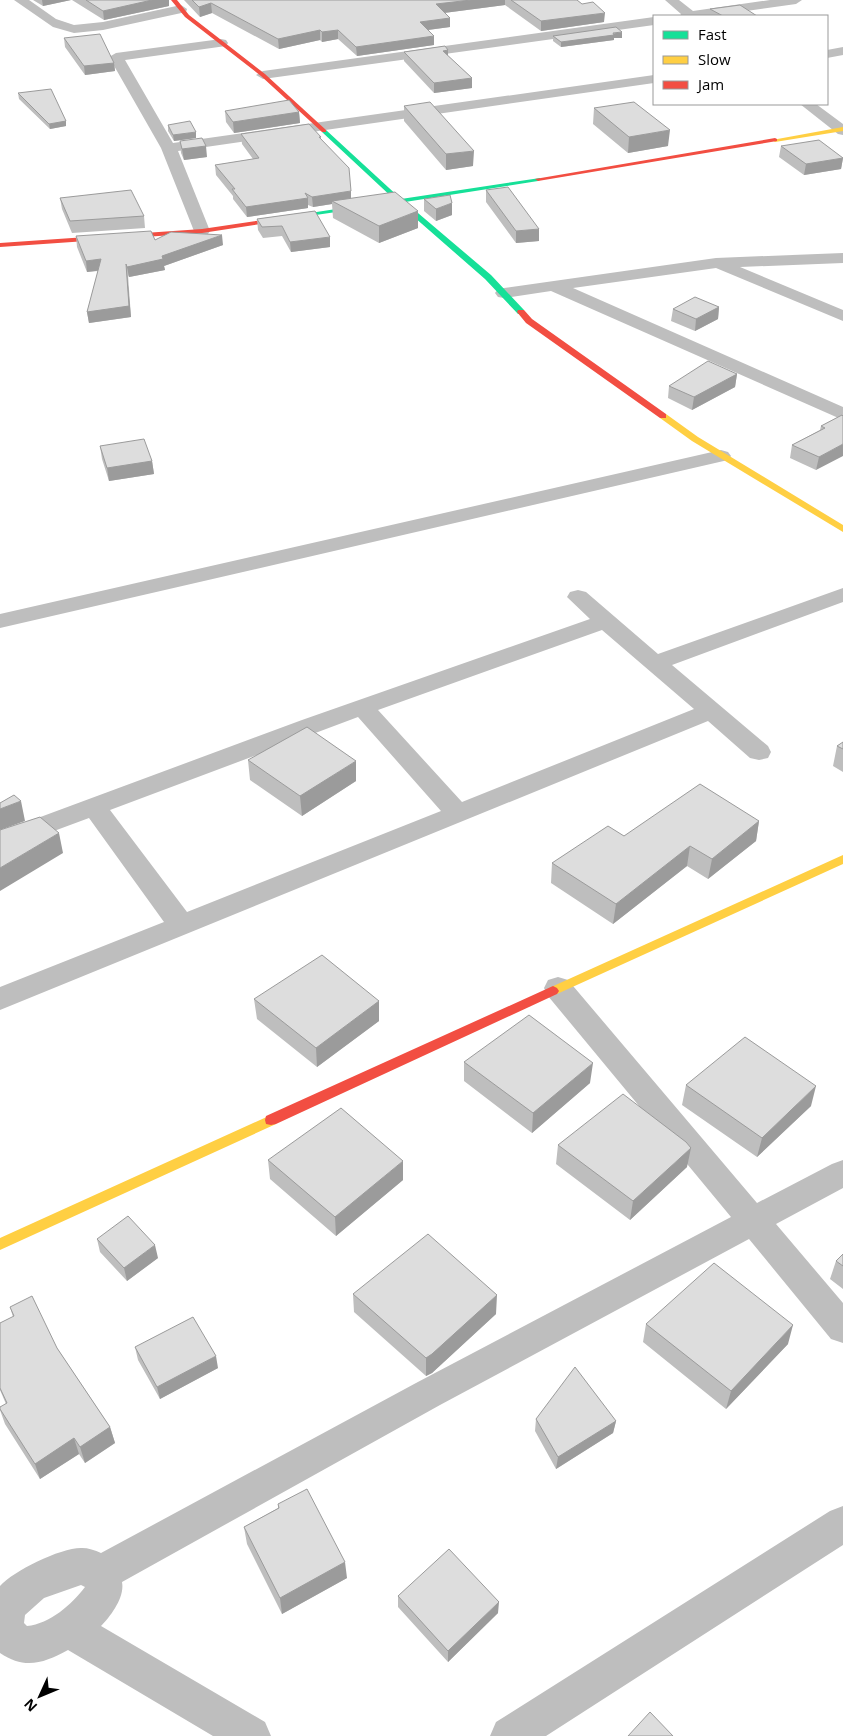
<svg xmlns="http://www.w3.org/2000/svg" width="843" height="1736" font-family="'Open Sans',sans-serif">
<rect width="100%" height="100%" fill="#fff"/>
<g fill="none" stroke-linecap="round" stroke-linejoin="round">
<path fill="#bebebe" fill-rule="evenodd" d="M14,0H29L56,19L74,25L103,22L181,5L187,9L186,12L103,30L74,33L53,27Z
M665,0H679L693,11L770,0H802L796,4L711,16H680L681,14Z
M654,17V25L263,79L256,75L263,71Z
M221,39L226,40L228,43L226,46L125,60L173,143L654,75V83L178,151L210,231L208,234H196L194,231L161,148L109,57L116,53Z
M843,47V55L827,58V50Z
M800,104H816L843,124V135L838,134Z
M843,253V263L740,267L843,310V321L716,268L573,288L843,407V420L551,291L504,298L498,297L495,293L498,289L504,288L716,258Z
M721,450L728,452L731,456L728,460L0,628V614Z
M843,588V602L672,665L768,746L771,752L768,758L759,760L750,758L708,721L0,1010V987L164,922L89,818L0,851V832L302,720L590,619L567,597L570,592L578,590L586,592L658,654ZM602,630L694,709L462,802L378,710ZM358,717L441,811L187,912L110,810Z
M558,977L568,980L757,1203L832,1164L843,1160V1188L776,1224L843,1303V1343L831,1339L749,1239L440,1405L122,1582C125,1597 111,1616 101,1626L265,1722L271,1736H213L68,1650C44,1663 25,1670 0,1653V1586C13,1571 62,1547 82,1548C88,1548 95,1550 101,1553L416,1383L731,1217L548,996L544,988L548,980ZM81,1585L85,1587C72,1604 50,1624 27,1626L24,1623L25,1615L44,1598Z
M843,1506V1545L546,1736H490L496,1722L830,1511Z"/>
<path fill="#16e098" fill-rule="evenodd" d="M322,130H326L401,199L540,178V180L538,181L405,202L491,275L524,310V314H518L485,279L398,203L295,218V216L297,215L395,200L322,132Z"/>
<path fill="#ffcf43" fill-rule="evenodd" d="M843,127V131L775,142L772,140Z
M660,414H666L698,437L843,525V532L692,441L660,418Z
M843,855V864L557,994H549L547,991L549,988Z
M271,1115L276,1116L277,1120L276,1124L0,1250V1238Z"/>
<path fill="#f24e42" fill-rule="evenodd" d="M171,0H177L189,15L265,74L326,130V132H322L261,76L185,17Z
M775,138L777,139V141L538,181L535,179Z
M297,215L299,216V218L202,233L0,247V243L202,229Z
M518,310H524L532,319L666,414V418H660L526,323L517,312Z
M553,986L557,988L559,991L557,994L276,1124L271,1125L266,1124L265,1120L266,1116Z"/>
</g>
<path fill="#bebebe" d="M33,0H71L43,6Z
M72,0H169V6L104,20Z
M184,0H577L604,22L541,31L505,5L444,13L450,18V27L428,30L434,45L357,56L338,39L322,42L320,40L279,49L212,13L200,17Z
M710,9L757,16H710Z
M553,36L622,38H614V40L561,47L553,41Z
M64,38L114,63L115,71L85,75L65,47Z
M448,50V56L472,78V88L434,93L404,61V52Z
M18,93L66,121V126L50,129L19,99Z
M404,106L473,166L446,170L404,121Z
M594,108L668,146L628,153L593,124Z
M225,111L299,112L300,123L234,133L226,122Z
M168,125L196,138L174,141L168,131Z
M241,134L321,137V139L351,199L418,228L379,243L333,218L332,204L313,207L308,205V208L247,217L233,199V196L216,175L215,165L253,159L242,144Z
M180,141L207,157L184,160L181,153Z
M781,146L843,158L841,169L804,175L779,157Z
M486,190L539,229V241L516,243L486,202Z
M60,198L144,216L145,228L72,233L62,209Z
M424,199L452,215L436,221L424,211Z
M315,211L330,247L291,252L282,236L263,238L258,230L257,219Z
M76,236L155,240L223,245L164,266L165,270L129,277L128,275L131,317L89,323L87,312L98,271L87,272L77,247Z
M719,307L718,319L695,331L671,321L673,309Z
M737,374L735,387L692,410L668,398L669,386Z
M842,415L816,470L790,458L792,445L820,430L821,426Z
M100,446L152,461L154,474L109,481L102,459Z
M843,742V772L833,766L837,746Z
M248,760L356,781L302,816L250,780Z
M759,821L756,841L708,879L687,866L613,924L551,883L552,863L624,836Z
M254,999L379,1001V1021L317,1067L257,1019Z
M464,1062L590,1083L532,1133L464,1081Z
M686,1085L811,1106L757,1157L682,1105Z
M558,1145L687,1167L630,1220L556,1164Z
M268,1160L403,1180L336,1236L270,1179Z
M97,1239L158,1258L127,1281L100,1252Z
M843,1254V1289L830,1279L836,1261Z
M353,1294L496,1314L432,1373L426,1376L354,1312Z
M10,1307L57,1348L110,1427L115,1443L85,1463L79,1454L40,1479L5,1424L0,1410V1407L6,1404L0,1390V1323L13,1317Z
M646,1324L788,1344L726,1409L643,1342Z
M135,1347L218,1368L160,1399L138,1360Z
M536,1419L616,1421L613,1433L556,1469L535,1431Z
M278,1504L347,1578L282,1614L247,1544L244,1527L278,1508Z
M398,1596L498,1613L448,1662L398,1607Z"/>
<path fill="#9b9b9b" d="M42,0H71L43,6Z
M152,0H169V6L104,20L103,11Z
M471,0H505V5L436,14V4Z
M211,3L212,13L200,17L199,7Z
M605,13L604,22L541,31V21Z
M450,18V27L420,31V22Z
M320,30V40L279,49L278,39Z
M338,30V39L322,42V32Z
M622,32V38H614V40L561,47V42Z
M434,36V45L357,56L356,47Z
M448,50V59L443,51Z
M114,63L115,71L85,75L84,66Z
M472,78V88L434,93V83Z
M299,112L300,123L234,133L233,122Z
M66,121V126L50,129L49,124Z
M670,130L668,146L628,153L629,137Z
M196,132V138L174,141L173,135Z
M206,146L207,157L184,160L182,149Z
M474,151L473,166L446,170V154Z
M843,158L841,169L804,175L806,164Z
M351,191V202L332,201V204L313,207L312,197Z
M308,198V208L247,217L246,207Z
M452,203V215L436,221V209Z
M418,211V228L379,243V226Z
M539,229V241L516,243V231Z
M222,235L223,245L164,266L165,270L129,277L127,267Z
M330,237V247L291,252L290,242Z
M101,259L103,270L87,272L86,261Z
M126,264L131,317L89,323L87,312Z
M719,307L718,319L695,331L696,319Z
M737,374L735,387L692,410L694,397Z
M843,444V456L816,470L819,457Z
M152,461L154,474L109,481L107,468Z
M356,761V781L302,816L300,796Z
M21,801L25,821L0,830V809Z
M759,821L756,841L708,879L712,859Z
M59,833L63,853L0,891V868Z
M690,846L687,866L613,924L616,904Z
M379,1001V1021L317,1067L316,1048Z
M593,1063L590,1083L532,1133L533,1113Z
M816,1086L811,1106L757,1157L762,1138Z
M691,1148L687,1167L630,1220L633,1201Z
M403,1161V1180L336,1236L335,1217Z
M155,1245L158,1258L127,1281L124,1268Z
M497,1295L496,1314L432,1373L426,1376V1358Z
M793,1325L788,1344L726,1409L731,1391Z
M216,1356L218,1368L160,1399L157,1387Z
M616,1421L613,1433L556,1469L558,1457Z
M110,1427L115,1443L85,1463L80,1447Z
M74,1438L79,1454L40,1479L35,1464Z
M345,1562L347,1578L282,1614L280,1598Z
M499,1602L498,1613L448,1662V1651Z"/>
<path fill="#ddd" stroke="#9b9b9b" d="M86,0H152L103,11Z
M192,0H471L436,4L450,18L420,22L434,36L356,47L338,30L322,32L320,30L278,39L211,3L199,7Z
M511,0H577L582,4L593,2L605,13L541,21Z
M740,5L757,16H723L710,9Z
M616,27L622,32L613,33L614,35L561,42L553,36Z
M100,34L114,63L84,66L64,38Z
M445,46L448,50L443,51L472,78L434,83L404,52Z
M51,89L66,121L49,124L18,93Z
M289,100L299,112L233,122L225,111Z
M430,102L474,151L446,154L404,106Z
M634,102L670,130L629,137L594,108Z
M190,121L196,132L173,135L168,125Z
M309,124L321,137H319L349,168L351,191L312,197L305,193L308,198L246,207L232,189H235L215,165L259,158L241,134Z
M202,138L206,146L182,149L180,141Z
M819,140L843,158L806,164L781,146Z
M508,187L539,229L516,231L486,190Z
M131,190L144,216L70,221L60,198Z
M395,192L418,211L379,226L332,201Z
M450,195L452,203L436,209L424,199Z
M315,211L330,237L290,242L282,226L262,227L257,219Z
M151,231L155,240L171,232L222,235L162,256L163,259L127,267L126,264L129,306L87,312L101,259L86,261L76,236Z
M695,297L719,307L696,319L673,309Z
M708,361L737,374L694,397L669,386Z
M842,415L843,416V444L819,457L792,445L825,428L821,426Z
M144,439L152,461L107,468L100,446Z
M307,727L356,761L300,796L248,760Z
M843,742V749L837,746Z
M700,784L759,821L712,859L690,846L616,904L552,863L608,826L624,836Z
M14,795L21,801L0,809V803Z
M40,817L59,833L0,868V830Z
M322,955L379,1001L316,1048L254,999Z
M529,1015L593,1063L533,1113L464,1062Z
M745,1037L816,1086L762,1138L686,1085Z
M623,1094L686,1142L691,1148L633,1201L558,1145Z
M341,1108L403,1161L335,1217L268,1160Z
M128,1216L155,1245L124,1268L97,1239Z
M428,1234L497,1295L432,1354L426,1358L353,1294Z
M843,1254V1266L836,1261Z
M714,1263L793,1325L731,1391L646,1324Z
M32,1296L57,1348L110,1427L80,1447L74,1438L35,1464L0,1409V1407L7,1403L0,1388V1323L14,1316L10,1307Z
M193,1317L216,1356L157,1387L135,1347Z
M575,1367L616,1421L558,1457L536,1419Z
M307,1489L345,1562L280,1598L244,1527L279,1508L278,1504Z
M449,1549L499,1602L448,1651L398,1596Z
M650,1712L673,1736H628Z"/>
<rect x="653" y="15" width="175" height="90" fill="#ffffff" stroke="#999999"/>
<rect x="663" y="31" width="25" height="8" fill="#16e098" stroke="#999999"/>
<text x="698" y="40" font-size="15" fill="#000000">Fast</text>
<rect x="663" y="56" width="25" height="8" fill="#ffcf43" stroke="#999999"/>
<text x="698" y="65" font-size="15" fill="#000000">Slow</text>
<rect x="663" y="81" width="25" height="8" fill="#f24e42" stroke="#999999"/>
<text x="698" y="90" font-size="15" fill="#000000">Jam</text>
<g transform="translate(40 1696) rotate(226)" stroke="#ffffff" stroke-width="4" paint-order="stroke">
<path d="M0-4L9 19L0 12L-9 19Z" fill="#000000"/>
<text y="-8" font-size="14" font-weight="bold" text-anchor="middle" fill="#000000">N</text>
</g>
</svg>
